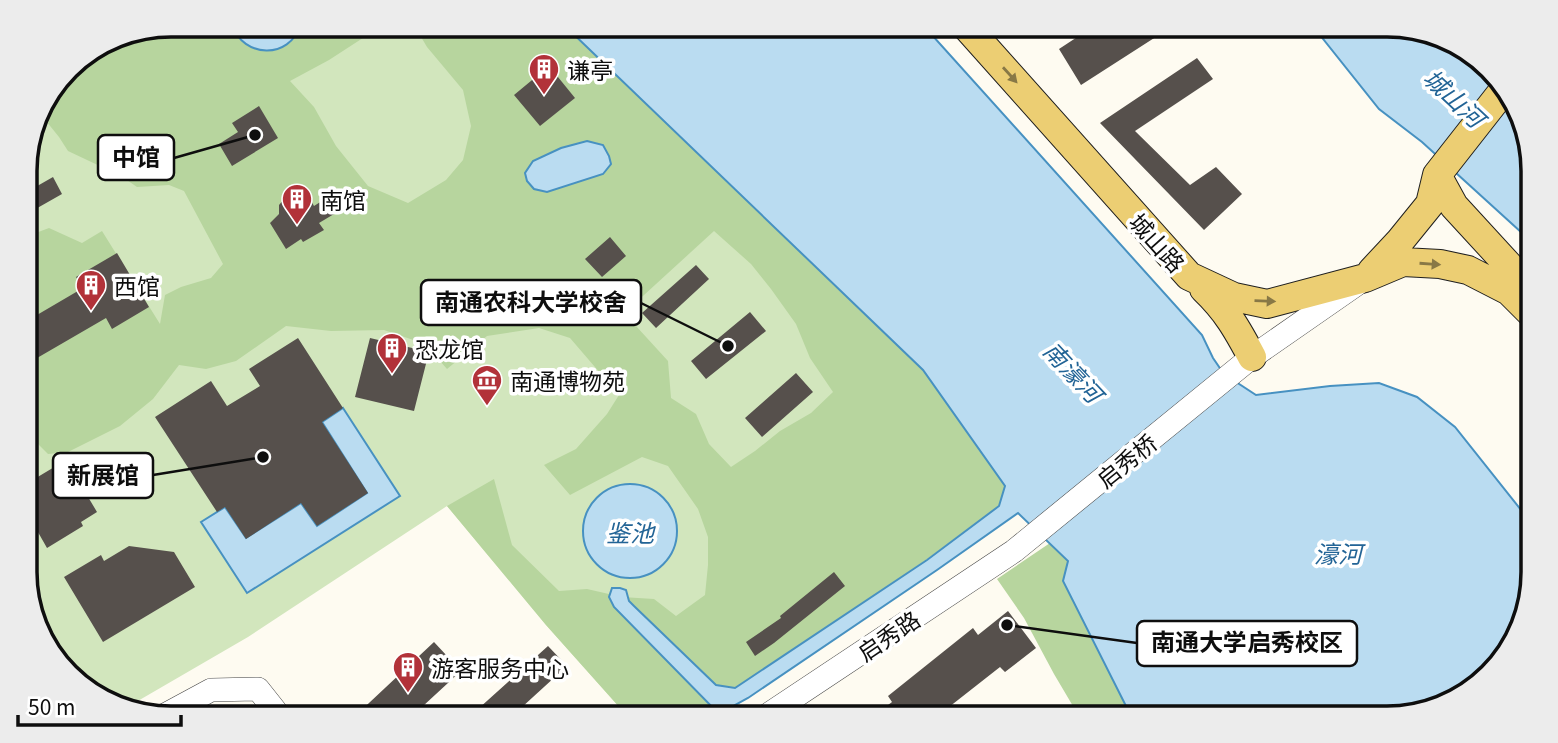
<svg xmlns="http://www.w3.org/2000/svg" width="1558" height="743" font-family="Georgia,'Noto Sans SC',serif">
<rect width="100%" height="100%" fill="#fefbf1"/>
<path fill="#d2e6bd" d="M171,25H564L923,370L926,560L735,688L719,714L714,718H629L546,625L447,506L248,637L124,709L114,707L54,661L26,592L25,161L39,106L74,61L115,35Z"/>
<path fill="#b7d59e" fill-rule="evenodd" d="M171,24L383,25L329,60L290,81L314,107L336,146L368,186L408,203L446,180L463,160L471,126L463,90L427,47L414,25H564L923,370L1005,486L999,506L926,560L735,688L719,714L714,718H629L546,625L447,506L494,479L512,545L559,591L587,589L622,597L654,599L676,616L705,595L708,565V537L698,509L668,466L642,457L570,495L544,465L576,449L607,414L619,395L570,338L539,328L487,336L447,369L425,344L384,330L331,331L286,326L236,361L206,369L179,365L153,399L120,426L68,452L48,454L25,431V237L49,228L82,243L102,231L160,324L165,295L181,287L211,278L223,264L184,191L169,185L137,187L121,176L68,151L59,137L38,111L39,106L74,61L115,35ZM714,231L751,264L771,289L796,324L810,358L833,392L811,413L780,431L755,451L731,467L709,444L696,414L671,398L668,361L636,326L632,306Z
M1050,543L1068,561L1063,581L1132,718H1080L1054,674L1024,618L997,579Z"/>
<path fill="#badcf1" stroke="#4791c1" stroke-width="2" d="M232,25V24L300,25C290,60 243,58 232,25Z
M564,25H923L1202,335L1213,358L1224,374L1256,395L1330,386L1379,383L1417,397L1455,427L1533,525V573L1522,629L1469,694L1397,718H1132L1063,581L1068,561L1018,513L937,570L748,698L719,714L614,607L609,597L612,588H620L626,590L629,601L634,606L716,685L735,688L927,560L999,506L1005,486L923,370Z
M1312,25H1387L1444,36L1492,73L1507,91L1532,151V242L1422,142L1379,109Z
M587,141L603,145L609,156L611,164L603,174L547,192L534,189L527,181L525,173L533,161L561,148Z
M343,408L400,496L247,593L201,522L225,507L246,538L301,503L317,526L367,493L322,422Z
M583 531a47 47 0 1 1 94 0a47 47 0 1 1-94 0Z"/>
<path fill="#56504c" d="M1097,24H1176L1081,85L1059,49Z
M1197,58L1213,79L1135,131L1190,185L1216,167L1242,194L1204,230L1100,123Z
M549,66L575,98L540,126L514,95Z
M259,106L278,138L232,166L219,144L238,132L232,123Z
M53,177L62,194L25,215V193Z
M294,197L299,206L310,199L314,206L325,199L334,214L319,223L324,230L303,242L301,239L286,249L270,223L279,214V205L285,198Z
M610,237L626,256L602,277L585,259Z
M117,253L149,307L112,329L106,318L25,365V322L83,288L76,277Z
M696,265L709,279L656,328L642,313Z
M750,312L766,331L706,379L691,361Z
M298,338L343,408L322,422L368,493L317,526L301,503L246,539L225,507L217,512L155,417L211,381L227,406L260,386L249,369Z
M370,338L429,352L414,411L355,397Z
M796,373L813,392L762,437L745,418Z
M66,460L97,512L81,522L83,526L47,548L26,511V484Z
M129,546L174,552L195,587L103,642L64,577L101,555L104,561Z
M834,572L845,586L774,643L755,656L746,642L781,618L780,616Z
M1008,611L1036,648L1005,672L1000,667L935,718H871L892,702L888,696L973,628L978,635Z
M434,642L461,671L410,718H353Z
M548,646L567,666L510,718H468Z"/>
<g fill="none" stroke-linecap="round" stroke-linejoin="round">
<g stroke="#414141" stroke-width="24">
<path id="minor" d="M161,717L211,690L258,689L281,718
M763,718L1014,551L1252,357L1357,284"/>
</g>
<g stroke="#1f1f1f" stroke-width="30">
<path id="major" d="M964,24L1189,276L1234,297L1267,304L1365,278L1403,262L1440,264L1468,270L1509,291L1533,315
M1437,175L1454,206L1533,292
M1372,271L1400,241L1430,204L1437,175L1506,87
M1204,289C1227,311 1237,329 1252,357"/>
</g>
<use href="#minor" stroke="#fff" stroke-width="23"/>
<use href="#major" stroke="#ecce73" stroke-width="28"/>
</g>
<defs><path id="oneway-solid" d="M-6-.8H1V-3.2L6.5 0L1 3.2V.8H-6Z" transform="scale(1.75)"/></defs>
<g fill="#887846">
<use href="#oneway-solid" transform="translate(1010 75) rotate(48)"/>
<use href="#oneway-solid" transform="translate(1430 264) rotate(4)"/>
<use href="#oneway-solid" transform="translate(1265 301) rotate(2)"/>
</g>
<defs>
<g id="building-pin" transform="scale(1.575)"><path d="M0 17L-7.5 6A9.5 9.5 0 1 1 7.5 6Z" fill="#b23239" stroke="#fff"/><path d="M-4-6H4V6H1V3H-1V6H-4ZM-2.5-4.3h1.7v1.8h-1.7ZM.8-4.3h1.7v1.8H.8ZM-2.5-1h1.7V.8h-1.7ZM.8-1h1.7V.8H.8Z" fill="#fff"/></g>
<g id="museum-pin" transform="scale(1.575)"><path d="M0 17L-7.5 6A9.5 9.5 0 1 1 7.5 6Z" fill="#b23239" stroke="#fff"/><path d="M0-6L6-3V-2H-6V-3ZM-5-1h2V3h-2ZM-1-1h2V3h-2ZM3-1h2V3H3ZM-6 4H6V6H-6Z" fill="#fff"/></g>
</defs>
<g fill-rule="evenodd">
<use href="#building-pin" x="544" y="69"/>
<use href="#building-pin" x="297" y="199"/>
<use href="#building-pin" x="91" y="285"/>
<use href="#building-pin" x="392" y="348"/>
<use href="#museum-pin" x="487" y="380"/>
<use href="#building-pin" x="408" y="667"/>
</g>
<g text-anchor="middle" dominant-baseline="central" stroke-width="7" stroke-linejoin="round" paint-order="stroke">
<g font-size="23" fill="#0e0e0e" stroke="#fff" text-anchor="start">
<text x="567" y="69">谦亭</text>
<text x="320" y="199">南馆</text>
<text x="114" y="285">西馆</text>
<text x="415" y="348">恐龙馆</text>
<text x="510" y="380">南通博物苑</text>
<text x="431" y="667">游客服务中心</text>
</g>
<g font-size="23" fill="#0e0e0e" stroke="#fff">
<text transform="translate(1158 242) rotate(48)">城山路</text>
<text transform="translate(1126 460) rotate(-39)">启秀桥</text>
<text transform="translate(888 635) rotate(-34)">启秀路</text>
</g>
<g font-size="24" font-style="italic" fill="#226496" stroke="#fff">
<text transform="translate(1455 97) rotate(43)">城山河</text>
<text transform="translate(1074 371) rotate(47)">南濠河</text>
<text x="630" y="531">鉴池</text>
<text x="1338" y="552">濠河</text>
</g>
</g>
<path d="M0 0H1558V743H0ZM171 37H1387A134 134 0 0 1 1521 171V572A134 134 0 0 1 1387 706H171A134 134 0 0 1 37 572V171A134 134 0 0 1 171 37Z" fill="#ececec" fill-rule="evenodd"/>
<path fill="none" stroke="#0e0e0e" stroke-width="3.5" d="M171 37H1387A134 134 0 0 1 1521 171V572A134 134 0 0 1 1387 706H171A134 134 0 0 1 37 572V171A134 134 0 0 1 171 37Z"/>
<path fill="none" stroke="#0e0e0e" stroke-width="2.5" d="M255 135L174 158M728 346L641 303M263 457L153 475M1007 625L1137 643"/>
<g fill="#0e0e0e" stroke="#fff" stroke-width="2.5">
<circle cx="255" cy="135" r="7"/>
<circle cx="728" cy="346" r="7"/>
<circle cx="263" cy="457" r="7"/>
<circle cx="1007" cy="625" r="7"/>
</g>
<g fill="#fff" stroke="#0e0e0e" stroke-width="2.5">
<rect x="98" y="135" width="76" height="45" rx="7"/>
<rect x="421" y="280" width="220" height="45" rx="7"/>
<rect x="53" y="453" width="100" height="45" rx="7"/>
<rect x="1137" y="621" width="220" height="45" rx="7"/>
</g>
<g font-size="24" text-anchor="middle" font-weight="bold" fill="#0e0e0e">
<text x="136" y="166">中馆</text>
<text x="531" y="311">南通农科大学校舍</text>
<text x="103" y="484">新展馆</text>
<text x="1247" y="651">南通大学启秀校区</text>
</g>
<path d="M18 715v10h163v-10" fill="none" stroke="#0e0e0e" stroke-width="3.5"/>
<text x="28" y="715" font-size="21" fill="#0e0e0e" stroke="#ffffff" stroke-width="5" paint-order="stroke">50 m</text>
</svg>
